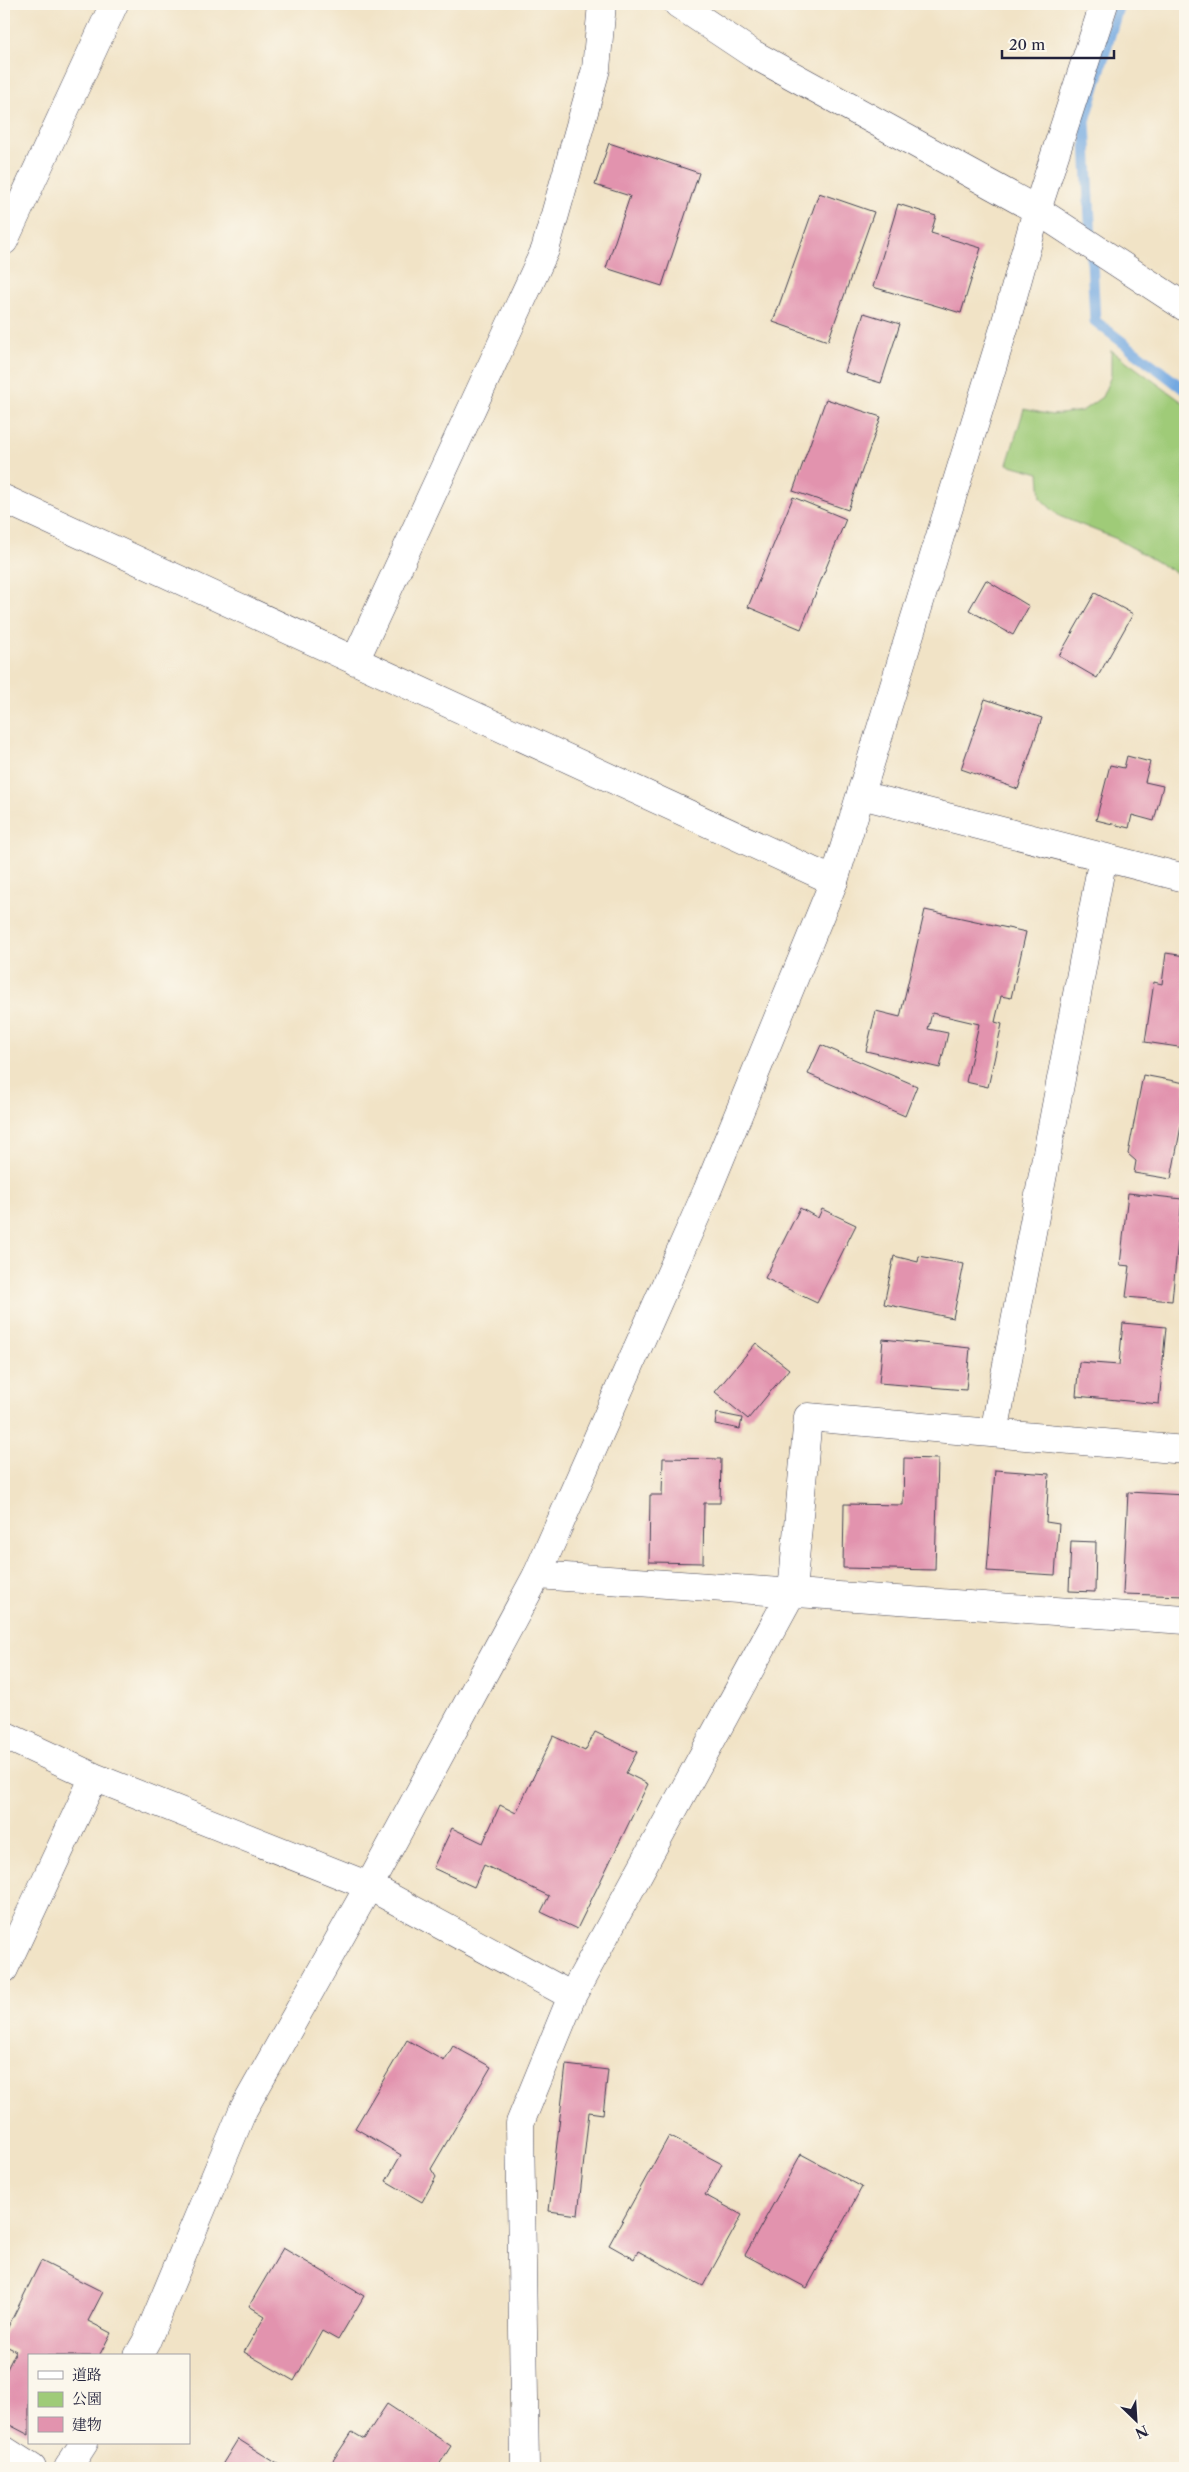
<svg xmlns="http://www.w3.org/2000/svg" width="1189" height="2472" font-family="'Libre Caslon Text','Noto Serif JP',serif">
<rect width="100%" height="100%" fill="#fbf7ec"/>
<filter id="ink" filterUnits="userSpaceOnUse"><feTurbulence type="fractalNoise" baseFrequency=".02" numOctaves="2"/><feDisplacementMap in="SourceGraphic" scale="10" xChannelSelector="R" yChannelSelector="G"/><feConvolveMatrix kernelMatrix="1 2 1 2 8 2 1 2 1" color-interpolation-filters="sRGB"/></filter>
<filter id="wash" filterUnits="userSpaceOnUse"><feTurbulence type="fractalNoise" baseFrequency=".0096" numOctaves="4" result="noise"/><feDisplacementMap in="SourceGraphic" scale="20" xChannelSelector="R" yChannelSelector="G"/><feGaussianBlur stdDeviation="1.12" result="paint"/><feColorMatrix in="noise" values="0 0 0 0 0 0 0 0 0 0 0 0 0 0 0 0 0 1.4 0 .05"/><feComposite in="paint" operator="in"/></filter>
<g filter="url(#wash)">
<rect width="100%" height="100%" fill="#f1e3c6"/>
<path fill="#9fcb78" stroke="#60765a" d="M1111,350L1185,404V578L1117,539L1059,516L1041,499L1039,473L1007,464L1024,409L1052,415L1082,411L1102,397L1111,376Z"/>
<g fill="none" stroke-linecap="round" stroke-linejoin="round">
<path stroke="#73a9e1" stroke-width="11" d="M1119,4L1085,121L1095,321L1185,390"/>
</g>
<g id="blocks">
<path fill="#e293ae" d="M609,143L699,173L662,286L606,268L630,196L595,185Z
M819,193L874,212L828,341L773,322Z
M898,204L936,216L931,233L981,248L961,313L873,287Z
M864,313L900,324L881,383L845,372Z
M826,399L881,417L848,510L793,491Z
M793,497L846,519L801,629L748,607Z
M986,580L1029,606L1013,635L969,610Z
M1095,593L1133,614L1097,678L1059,656Z
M985,699L1042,718L1018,789L961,769Z
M1127,756L1150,762L1145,782L1163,786L1154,821L1132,815L1129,828L1096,820L1110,765L1124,768Z
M925,910L1026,932L1011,998L1001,996L995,1022L1002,1024L988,1087L966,1082L979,1024L932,1013L928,1029L948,1033L940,1068L866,1051L876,1011L900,1017Z
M1166,953L1185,956V1048L1145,1042L1154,982L1162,984Z
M821,1045L917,1086L905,1116L808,1074Z
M1143,1075L1185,1083V1105L1171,1179L1134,1173L1136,1161L1128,1154Z
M1128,1193L1182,1199L1172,1301L1126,1297L1130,1266L1120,1265Z
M800,1208L818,1218L822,1209L856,1225L817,1303L765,1278Z
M894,1256L918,1262L919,1256L964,1264L953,1318L884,1304Z
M1123,1323L1166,1327L1159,1404L1076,1396L1079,1362L1119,1365Z
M883,1339L970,1348L966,1390L879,1383Z
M756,1343L789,1369L748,1419L715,1392Z
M717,1413L742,1418L740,1429L715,1424Z
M663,1458L721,1459L720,1503H704L703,1563L649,1562L650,1495H662Z
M904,1458L938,1459L935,1570L843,1568L844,1504L903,1505Z
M995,1470L1049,1474L1046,1522L1059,1524L1055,1575L987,1571Z
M1128,1492L1185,1495V1596L1123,1594Z
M1071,1541L1096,1542L1095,1592L1069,1591Z
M595,1732L637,1752L626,1773L648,1784L577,1929L541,1912L549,1896L484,1865L474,1887L433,1868L452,1828L483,1843L500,1805L516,1813L553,1736L585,1751Z
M407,2040L444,2061L453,2046L491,2067L431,2169L436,2177L422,2202L386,2181L401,2155L355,2128Z
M566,2065L608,2070L603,2114L589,2112L578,2215L549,2211Z
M669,2136L722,2164L705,2195L742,2215L703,2286L638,2251L634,2259L609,2245Z
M801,2154L862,2187L807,2288L745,2255Z
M283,2248L364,2296L338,2340L322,2331L294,2381L244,2352L265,2316L249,2306Z
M41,2261L103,2292L88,2321L111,2333L99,2356H29V2435L4,2422V2375L16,2351L4,2345V2335Z
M387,2404L451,2446L437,2468H328L352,2432L364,2439Z
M238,2439L284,2468H220Z"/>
</g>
</g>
<g filter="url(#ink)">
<use href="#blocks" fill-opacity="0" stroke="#413f50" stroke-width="1"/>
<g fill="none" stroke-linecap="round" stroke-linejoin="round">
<g stroke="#413f50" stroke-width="29">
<path id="street" d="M4,241L114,4
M4,499L834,881
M355,661L545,250L596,69L602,4
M861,795L1185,878
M994,1433L1103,857
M537,1575L1185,1620
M4,1735L94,1777L369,1886L572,1996
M4,1969L94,1777
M4,2450L32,2468
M525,2468L520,2123L572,1996L792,1592L808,1417L1185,1450"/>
</g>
<g stroke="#413f50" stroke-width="29">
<path id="secondary" d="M678,4L753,54L1037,210L1185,307
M138,2356L146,2342L243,2110L369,1886L537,1575L707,1191L834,881L1005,325L1037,210L1104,4
M68,2468L84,2443"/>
</g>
<use href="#street" stroke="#fff" stroke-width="28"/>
<use href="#secondary" stroke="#fff" stroke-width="28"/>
</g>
</g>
<rect width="1189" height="2472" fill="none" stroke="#fbf7ec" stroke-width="20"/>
<rect x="28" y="2354" width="162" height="90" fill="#fbf7ec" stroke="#a4a2a5"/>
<rect x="38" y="2371" width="25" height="8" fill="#ffffff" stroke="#a4a2a5"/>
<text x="72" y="2380" font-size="15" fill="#22223b">道路</text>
<rect x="38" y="2392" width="25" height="15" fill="#9fcb78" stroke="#a4a2a5"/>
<text x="72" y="2404" font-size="15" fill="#22223b">公園</text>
<rect x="38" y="2417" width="25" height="15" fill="#e293ae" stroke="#a4a2a5"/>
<text x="72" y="2430" font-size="15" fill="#22223b">建物</text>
<g transform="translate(1136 2420) rotate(155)" stroke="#fbf7ec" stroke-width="4" paint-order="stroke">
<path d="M0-4L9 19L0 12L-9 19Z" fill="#22223b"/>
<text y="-8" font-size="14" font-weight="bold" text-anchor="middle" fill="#22223b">N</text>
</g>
<path d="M1002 50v8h112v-8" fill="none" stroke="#22223b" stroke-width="2.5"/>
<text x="1009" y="50" font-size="15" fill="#22223b" stroke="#fbf7ec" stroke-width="4" paint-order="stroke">20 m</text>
</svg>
